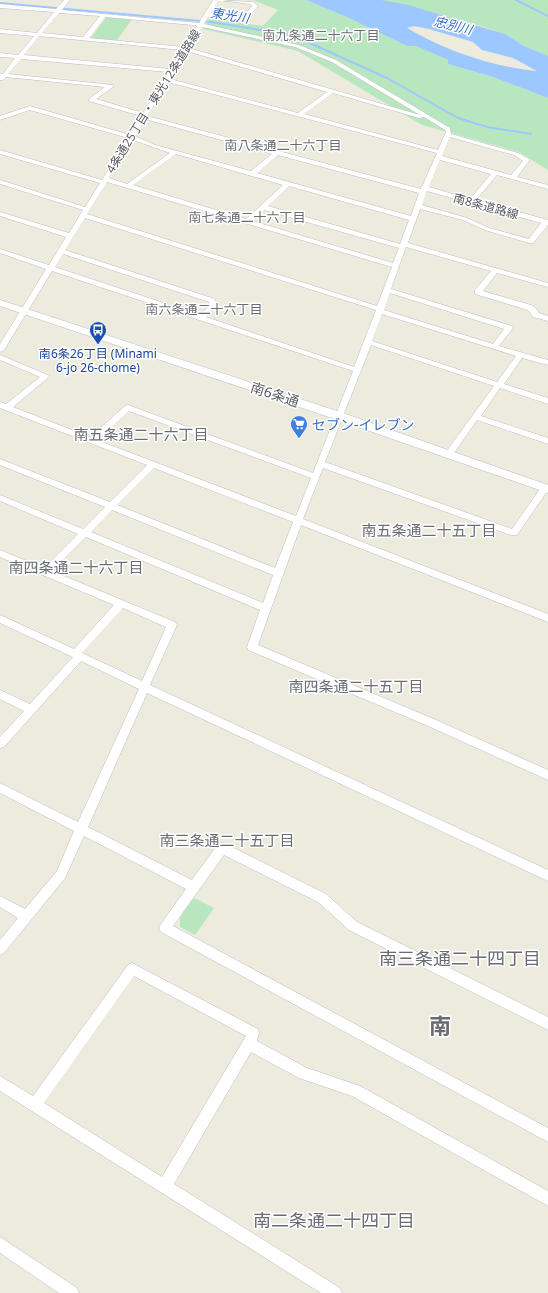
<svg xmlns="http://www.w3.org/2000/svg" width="548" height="1293" font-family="'Noto Sans','Noto Sans JP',sans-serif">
<rect width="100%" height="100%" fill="#ecebde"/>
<path fill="#b8e6be" d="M253,0H306L349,18L407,46H416L448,60V64L493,77L548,98V170L519,152L422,125L298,51L203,29L209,19L263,26L278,10Z
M382,0H548V56L524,46L505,34L484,27L408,6Z
M107,16L133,18L117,40L91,38Z
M194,898L214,908L195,935L180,927V917Z"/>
<path fill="#9cc8ff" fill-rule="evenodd" d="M306,0H382L408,5L505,34L524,46L548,56V98L493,77L448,64V60L416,46H407L349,18ZM414,26L429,29L473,42L482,50L513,58L537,71C492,67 447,51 407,28Z"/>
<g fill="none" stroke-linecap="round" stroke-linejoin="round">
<path stroke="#9cc8ff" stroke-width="2" d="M516,0L548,16
M0,3L211,22L292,35L387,78L458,118L487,127L531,134"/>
<g stroke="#bcbdc4" stroke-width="1">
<path id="street" d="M64,0H70L62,10L199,23L213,0L253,2L258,6L245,21L209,16L204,24L299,45L336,60L450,128L451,134L518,153L529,159V161L517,177L548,185V189L497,175L476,200L548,220V225L533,243H529L485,230L463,220L420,209L408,243L548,283V287L497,273L483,291L534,306L539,313L548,316V321L533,317L528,310L475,294V290L491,271L406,247L391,289L512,326L513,328L499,346L548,360V365L522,358L504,384L548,398V404L500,388L481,416L548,438V444L477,420L452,456H446L445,454L446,452L494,386L371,345L325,462L512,529L542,486H548V490L517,535H511L323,468L303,519L548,614V622L301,525L258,645L436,720L548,770V780L428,726L248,650L247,647L260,610L86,537L52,571L175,622L177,625L150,685L548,870V881L147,693L88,827L192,880L218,844L222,843L226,844L326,894L357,922L548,1017V1030L349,930L318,902L224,855L173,926L548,1128V1142L161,932L159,928L161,924L186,889L84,836L65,878L4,953L0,955V940L18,918L0,907V896L25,909L57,871L74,831L0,793V783L78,822L139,689L81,661L4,747L0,748V737L24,711L0,699V690L30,704L73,657L0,623V615L74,649L114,605L0,557V550L44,568L78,534L0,501V495L83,529L105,507L0,465V459L110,502L147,465L0,408V402L6,404L40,377L0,360V355L50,376L13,407L90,437L125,406L128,405L313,473L353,371L52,271L4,350L0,352V344L46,269L0,253V249L49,265L66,237L0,216V212L69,233L83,210L0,184V180L85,207L100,183L0,154V150L102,180L128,138L30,110L0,120V116L30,106L130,135L141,116L89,101V99L105,87L6,77L3,80H0V73L3,74L15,58L0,57V53L18,55L34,36L0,33V29L37,33L54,12L0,8V4L56,9ZM219,0L250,4L252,6L242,18L211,13ZM59,13L100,16L83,37L42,33ZM105,17L193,25L197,26L184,47L89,38ZM202,27L295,47L332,62L420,115L189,48ZM39,36L182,50L170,69L24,55ZM187,51L327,92L298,113L170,79ZM21,59L168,72L143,113L96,99L113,87V85L8,74ZM168,82L437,153L421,189L147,116ZM333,93L419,118L424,117L445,130L446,132L438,150L304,114ZM145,119L272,154L251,171L155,145L135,136ZM450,137L514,155L523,161L511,175L442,156ZM133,140L170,153L127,184L109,178ZM176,154L283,185L246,219L133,185ZM278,155L419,193L411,216L257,173ZM440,160L491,174L470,199L429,187ZM107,182L392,267L377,306L87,214ZM289,186L409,220L400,244L268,206ZM427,191L541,223L529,239L489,228L467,218L422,205ZM264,210L399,248L393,263L252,221ZM85,218L376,310L354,367L206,317L217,306L215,299L65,250ZM63,254L209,302V306L200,315L55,267ZM390,293L504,329L493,344L384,310ZM382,314L516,356L497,382L372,341ZM129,411L311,478L296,516L97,440ZM154,468L293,522L275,568L117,505ZM112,510L273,575L263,603L91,532ZM123,608L166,627L142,681L82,653Z
M132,963L258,1029L259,1033L257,1041L307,1068L360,1086L548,1191V1206L352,1096L299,1078L251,1052L174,1184L340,1288L342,1293H321L0,1091V1076L33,1096L128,965ZM134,976L246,1036L162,1177L44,1103Z
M0,1237L77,1288L79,1293H59L0,1253Z"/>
</g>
<g stroke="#bcbec6" stroke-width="1">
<path id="secondary" d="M0,300L343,413L548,485V493L335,419L0,306Z"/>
</g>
<use href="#street" fill="#fff" fill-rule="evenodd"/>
<use href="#secondary" fill="#fff" fill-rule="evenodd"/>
</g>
<defs>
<g id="bus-pin" transform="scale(0.9)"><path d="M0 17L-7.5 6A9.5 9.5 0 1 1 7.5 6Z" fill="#1a4fb4" stroke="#fff"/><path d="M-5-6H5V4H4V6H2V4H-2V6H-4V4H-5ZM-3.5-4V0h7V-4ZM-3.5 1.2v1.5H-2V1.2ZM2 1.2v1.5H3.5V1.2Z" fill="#fff"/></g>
<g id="supermarket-pin" transform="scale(0.9)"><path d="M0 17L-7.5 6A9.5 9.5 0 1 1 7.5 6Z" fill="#3f7fe0" stroke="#fff"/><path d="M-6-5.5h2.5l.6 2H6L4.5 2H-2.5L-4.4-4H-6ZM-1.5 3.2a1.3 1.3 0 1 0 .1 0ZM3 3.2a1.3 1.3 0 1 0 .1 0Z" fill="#fff"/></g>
</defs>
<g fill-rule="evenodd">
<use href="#bus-pin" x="98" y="330"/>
<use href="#supermarket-pin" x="299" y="424"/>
</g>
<g text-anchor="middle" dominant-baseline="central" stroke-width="3" stroke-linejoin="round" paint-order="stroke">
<g font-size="12" fill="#585b61" stroke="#fff">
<text transform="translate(153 101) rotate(-58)">4条通25丁目・東光12条道路線</text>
<text transform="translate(486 206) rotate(15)">南8条道路線</text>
</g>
<g font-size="12" fill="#164399" stroke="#fff">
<text x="98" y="353">南6条26丁目 (Minami<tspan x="98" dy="14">6-jo 26-chome)</tspan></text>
</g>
<g font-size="13" font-style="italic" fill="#386dc9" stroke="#fff">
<text transform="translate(230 15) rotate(9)">東光川</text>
<text transform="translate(453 25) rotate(14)">忠別川</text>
</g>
<g font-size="13" fill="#696d73" stroke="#fff">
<text x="321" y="35">南九条通二十六丁目</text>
<text x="283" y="145">南八条通二十六丁目</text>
<text x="247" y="217">南七条通二十六丁目</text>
<text x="204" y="309">南六条通二十六丁目</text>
</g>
<g font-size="14" fill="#585b61" stroke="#fff">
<text transform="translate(275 394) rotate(18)">南6条通</text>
</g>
<g font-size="14" fill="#366cbe" stroke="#fff" text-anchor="start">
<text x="312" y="424">セブン-イレブン</text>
</g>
<g font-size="15" fill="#696d73" stroke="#fff">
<text x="141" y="434">南五条通二十六丁目</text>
<text x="429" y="530">南五条通二十五丁目</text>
<text x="76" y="567">南四条通二十六丁目</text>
<text x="356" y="686">南四条通二十五丁目</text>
<text x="227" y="840">南三条通二十五丁目</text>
</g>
<g font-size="18" fill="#696d73" stroke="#fff">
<text x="460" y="958">南三条通二十四丁目</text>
<text x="334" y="1220">南二条通二十四丁目</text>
</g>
<g font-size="22" font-weight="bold" fill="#696d73" stroke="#fff">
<text x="440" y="1025">南</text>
</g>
</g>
</svg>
